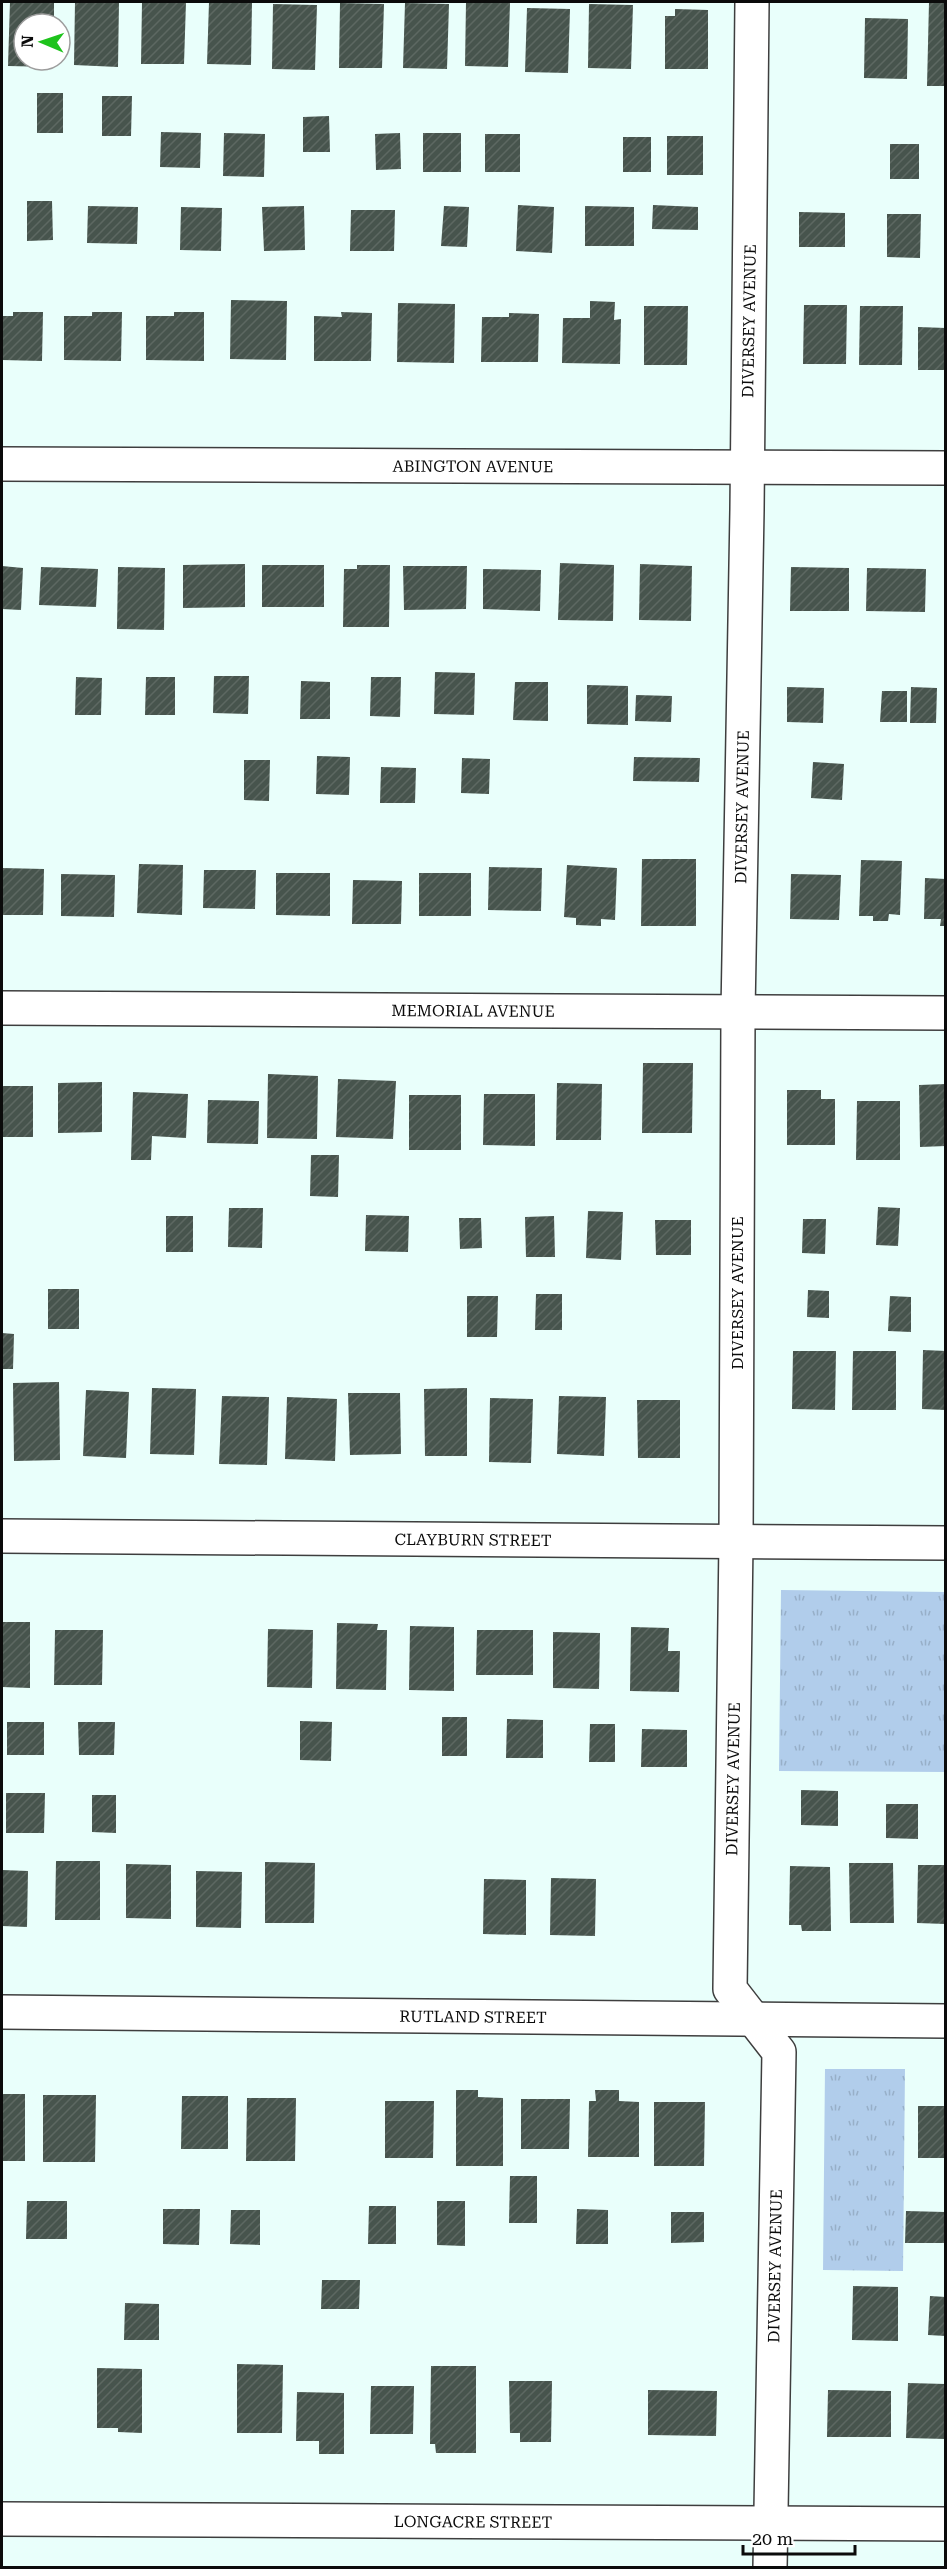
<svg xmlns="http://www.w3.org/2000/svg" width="947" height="2569" font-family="'Roboto Serif',serif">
<defs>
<pattern id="grass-tufts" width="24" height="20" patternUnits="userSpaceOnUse" patternTransform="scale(1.5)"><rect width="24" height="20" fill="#b1cdeb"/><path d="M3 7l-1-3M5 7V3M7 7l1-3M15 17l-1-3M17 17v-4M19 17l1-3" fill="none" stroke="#97afc8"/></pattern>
<pattern id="building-hatch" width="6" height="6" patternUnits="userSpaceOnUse" patternTransform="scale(1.5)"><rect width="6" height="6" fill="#47544d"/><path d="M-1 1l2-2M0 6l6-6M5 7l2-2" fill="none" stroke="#5d6862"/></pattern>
</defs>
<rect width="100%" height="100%" fill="#e9fffb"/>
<path fill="url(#grass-tufts)" d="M781,1590L945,1592V1772L779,1771Z
M825,2069H905L903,2271L823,2270Z"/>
<path fill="url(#building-hatch)" d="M10,2L54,3V24H24V60H53L52,67L8,66Z
M75,2H119L118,67L74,65Z
M142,2H186L184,64H141Z
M209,2H252L251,65L207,64Z
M466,2L510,3L508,67L465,66Z
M929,2H946V86H927Z
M340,3L384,4L382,68H339Z
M405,3L449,4L447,69L403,68Z
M273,4L317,5L315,70L272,69Z
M589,4L633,5L631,69L588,68Z
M527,8L570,9L568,73L525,72Z
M675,9L708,10V69H665V16H675Z
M865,18L908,19L907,79L864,78Z
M37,93H63V133H37Z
M102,96H132L131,136H102Z
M329,116L330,152H303V117Z
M161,132L201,133L200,168L160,167Z
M224,133L265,134L264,177L223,176Z
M400,133L401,169L376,170L375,134Z
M423,133H461V172H423Z
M485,134H520V172H485Z
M667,136H703V175H667Z
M623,137H651V172H623Z
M890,144H919V179H890Z
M27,201H52L53,240L27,241Z
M518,205L554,207L552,253L516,251Z
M653,205L698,207V230L652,229Z
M88,206L138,207L137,244L87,243Z
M304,206L305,250L264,251L262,207Z
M444,206L469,207L467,247L441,246Z
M585,206L634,207V246H585Z
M181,207L222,208L221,251L180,250Z
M351,210H395L394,251H350Z
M799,212L845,213V247H799Z
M887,214H921L920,258L887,257Z
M231,300L287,301L286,360L230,359Z
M590,301L615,302L614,320L621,319L620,364L562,363L563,318H590Z
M398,303L455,304L454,363L397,362Z
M804,305H847L846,364H803Z
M644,306H688L687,365H644Z
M860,306H903L902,365H859Z
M13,312H43L42,361L2,360V316H13Z
M92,312H122L121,361L64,360V316H92Z
M174,312H204V361L146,360V316H174Z
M341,312L372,313L371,361H314V316L342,317Z
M509,313L539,314L538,362H481L482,317H509Z
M918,327L946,328V370H918Z
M560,563L614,565L613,621L558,620Z
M245,564V607L183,608V565Z
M640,564L692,566L691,621L639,620Z
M262,565H324V607H262Z
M357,565H390L389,627H343L344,569H357Z
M2,566L23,568L21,610L2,609Z
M403,566H467L466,609L404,610Z
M41,567L98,569L96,607L39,605Z
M118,567L165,568L164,630L117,629Z
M791,567L849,568V611H790Z
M867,568L926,569L925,612L866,611Z
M483,569L541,570L540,611L483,609Z
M435,672L475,673L474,715L434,714Z
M214,676H249L248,714L213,713Z
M76,677L102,678L101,715H75Z
M146,677H175V715H145Z
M371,677H401L400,717L370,716Z
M301,681L330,682V719H300Z
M515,682H548V721L513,720Z
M587,685L628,686V725L587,724Z
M787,687L824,688L823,723L787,722Z
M911,687L937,688L936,723H910Z
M882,691H907V722H880Z
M636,695L672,696L671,722L635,721Z
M317,756L350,757L349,795L316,794Z
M634,757L700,758L699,782L633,781Z
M462,758L490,759L489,794L461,793Z
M244,760H270L269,801L244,800Z
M813,762L844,764L842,800L811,798Z
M381,767L416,768L415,803H380Z
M642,859H696V926H641Z
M861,860L902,861L900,915L889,914L888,921H873V916H859Z
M139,864L183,865L182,915L137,913Z
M567,865L617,868L615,920L601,919V926L576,925V918L564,917Z
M489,867L542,868L541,911L488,910Z
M2,868L44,869L43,915H2Z
M204,870H256L255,909L203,908Z
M276,873H330V916L276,915Z
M419,873H471V916H419Z
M61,874L115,875L114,917L61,916Z
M791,874L841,875L839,920L790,919Z
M925,878L946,879V926H940L941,919H924Z
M353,880L402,881L401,924H352Z
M643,1063H693L692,1133H642Z
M268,1074L318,1076L317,1139L267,1138Z
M338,1079L396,1081L393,1139L336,1137Z
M102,1082V1132L58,1133V1083Z
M557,1083L602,1084L601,1140H556Z
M946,1084V1146L920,1147L919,1085Z
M2,1086H33V1137H2Z
M787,1090H821V1099H835V1145H787Z
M133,1092L188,1094L186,1138L152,1136L151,1160H131Z
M484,1094H535V1146L483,1145Z
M409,1095H461V1150H409Z
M208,1100L259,1101L258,1144L207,1143Z
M857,1101H900V1160H856Z
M311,1155H339L338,1197L310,1196Z
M878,1207L900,1208L898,1246L876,1245Z
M229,1208H263L262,1248L228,1247Z
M588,1211L623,1212L621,1260L586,1258Z
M366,1215L409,1216L408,1252L365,1251Z
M166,1216H193V1252H166Z
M554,1216L555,1257H526L525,1217Z
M459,1218H481L482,1248L460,1249Z
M803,1219H826L825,1254L802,1253Z
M655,1220H691V1255H656Z
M48,1289H79V1329H48Z
M808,1290L829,1291V1318L807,1317Z
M536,1294H562V1330H535Z
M467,1296H498L497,1337H467Z
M890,1296L911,1297V1332L888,1331Z
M2,1333L14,1334L13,1369H2Z
M923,1350L946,1351V1410L922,1409Z
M793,1351H836L835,1410L792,1409Z
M853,1351H896V1410H852Z
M59,1382L60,1460L14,1461L13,1383Z
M152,1388L196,1389L194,1455L150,1454Z
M467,1388V1456H425L424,1389Z
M86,1390L129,1392L126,1458L83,1456Z
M348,1393H400L401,1454L350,1455Z
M222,1396L269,1397L267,1465L219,1464Z
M559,1396L606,1397L604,1456L557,1454Z
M287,1397L337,1399L335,1461L285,1459Z
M490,1398L533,1399L531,1463L489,1462Z
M637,1400H680V1458H638Z
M2,1622H30V1688L2,1687Z
M337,1623L378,1624L377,1630H387L386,1690L336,1689Z
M410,1626L454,1627V1691L409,1690Z
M631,1627L669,1628L668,1651H680L679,1692L630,1691Z
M268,1629L313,1630L312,1688L267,1687Z
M55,1630H103L102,1685H54Z
M477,1630H533V1675H476Z
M553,1632L600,1633L599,1689L553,1688Z
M442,1717H467V1756H442Z
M507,1719L543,1720V1758H506Z
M300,1721L332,1722L331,1761L300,1760Z
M7,1722H44V1755H7Z
M78,1722H115L114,1755H79Z
M590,1724H615V1762H589Z
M642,1729L687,1730V1767H641Z
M801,1790L838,1791V1826L801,1825Z
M6,1793H45L44,1833H6Z
M92,1795H116V1833L92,1832Z
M886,1804H918V1839L886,1838Z
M56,1861H100V1920H55Z
M265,1862L315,1863L314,1923H265Z
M849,1863H893L894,1923H850Z
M126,1864L171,1865V1919L126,1918Z
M918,1865H946V1924L917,1923Z
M790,1866L830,1867L831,1931H802L801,1925H789Z
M2,1870L28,1871L27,1927L2,1926Z
M196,1871L242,1872L241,1928L196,1927Z
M551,1878L596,1879L595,1936L550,1935Z
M484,1879L526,1880V1935L483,1934Z
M456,2090H478V2097L503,2098V2166H456Z
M595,2090H619V2101L639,2102V2157H588L589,2101H596Z
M2,2094H25V2161H2Z
M43,2095H96L95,2162H43Z
M182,2096H228V2149H181Z
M247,2098H296L295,2161H246Z
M521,2099H570L569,2149H521Z
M385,2101H434L433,2158H385Z
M654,2102H705L704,2166H654Z
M918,2106H946V2158H918Z
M510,2176H537V2223H509Z
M27,2201H67V2239H26Z
M437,2201H465V2246L437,2245Z
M369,2206H396V2244H368Z
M163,2209H200L199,2245L163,2244Z
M577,2209L608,2210V2244H576Z
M231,2210H260V2245L230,2244Z
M906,2211L945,2212V2243H905Z
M671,2212H704V2242L671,2243Z
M322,2280H360L359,2309H321Z
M853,2286L898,2287V2341L852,2340Z
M930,2296L946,2297V2336L928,2335Z
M125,2303L159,2304V2340H124Z
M237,2364L283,2365L282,2433H237Z
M431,2366H476V2453H436L435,2444H430Z
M97,2368L142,2369V2433L118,2432V2428H97Z
M509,2381H552L551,2442H520V2433H510Z
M908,2383L946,2384V2439L906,2438Z
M371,2386H414L413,2434H370Z
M648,2390L717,2391L716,2436L648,2435Z
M828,2390L891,2391V2437H827Z
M297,2392L344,2393V2454H319V2441H296Z"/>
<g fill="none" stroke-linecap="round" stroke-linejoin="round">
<g stroke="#3e3e3e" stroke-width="36">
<g id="minor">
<path d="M752,2L747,510L738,1012L736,1541L730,1989L779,2052L770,2568"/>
<path id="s1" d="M2,464L946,468"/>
<path id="s2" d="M2,1008L946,1013"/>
<path id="s3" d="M2,1536L946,1543"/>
<path id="s4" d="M2,2012L946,2021"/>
<path id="s5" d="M2,2519L946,2524"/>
</g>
</g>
<use href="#minor" stroke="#fff" stroke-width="33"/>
</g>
<g text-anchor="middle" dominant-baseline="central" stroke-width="6" stroke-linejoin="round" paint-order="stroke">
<g font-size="16" fill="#0b0b0b" stroke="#fff">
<text transform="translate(749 321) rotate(-89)">DIVERSEY AVENUE</text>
<text stroke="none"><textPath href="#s1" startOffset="471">ABINGTON AVENUE</textPath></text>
<text transform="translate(742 807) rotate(-89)">DIVERSEY AVENUE</text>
<text stroke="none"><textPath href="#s2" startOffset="471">MEMORIAL AVENUE</textPath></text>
<text transform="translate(737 1293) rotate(-90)">DIVERSEY AVENUE</text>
<text stroke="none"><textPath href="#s3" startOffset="471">CLAYBURN STREET</textPath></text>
<text transform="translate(733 1779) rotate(-89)">DIVERSEY AVENUE</text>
<text stroke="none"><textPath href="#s4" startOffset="471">RUTLAND STREET</textPath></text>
<text transform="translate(775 2266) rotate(-89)">DIVERSEY AVENUE</text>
<text stroke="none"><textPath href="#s5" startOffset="471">LONGACRE STREET</textPath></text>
</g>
</g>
<rect width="947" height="2569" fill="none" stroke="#0b0b0b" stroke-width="6"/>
<g transform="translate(42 42) rotate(272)"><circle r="28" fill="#ffffff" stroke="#9d9d9d" stroke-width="1.5"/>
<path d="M0-4.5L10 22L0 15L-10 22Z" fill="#1ec31c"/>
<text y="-9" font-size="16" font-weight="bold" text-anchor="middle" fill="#0b0b0b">N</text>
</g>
<path d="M743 2545v9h112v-9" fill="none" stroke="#0b0b0b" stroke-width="3"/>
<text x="752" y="2545" font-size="18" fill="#0b0b0b" stroke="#ffffff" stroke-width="4.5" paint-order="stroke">20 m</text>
</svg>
